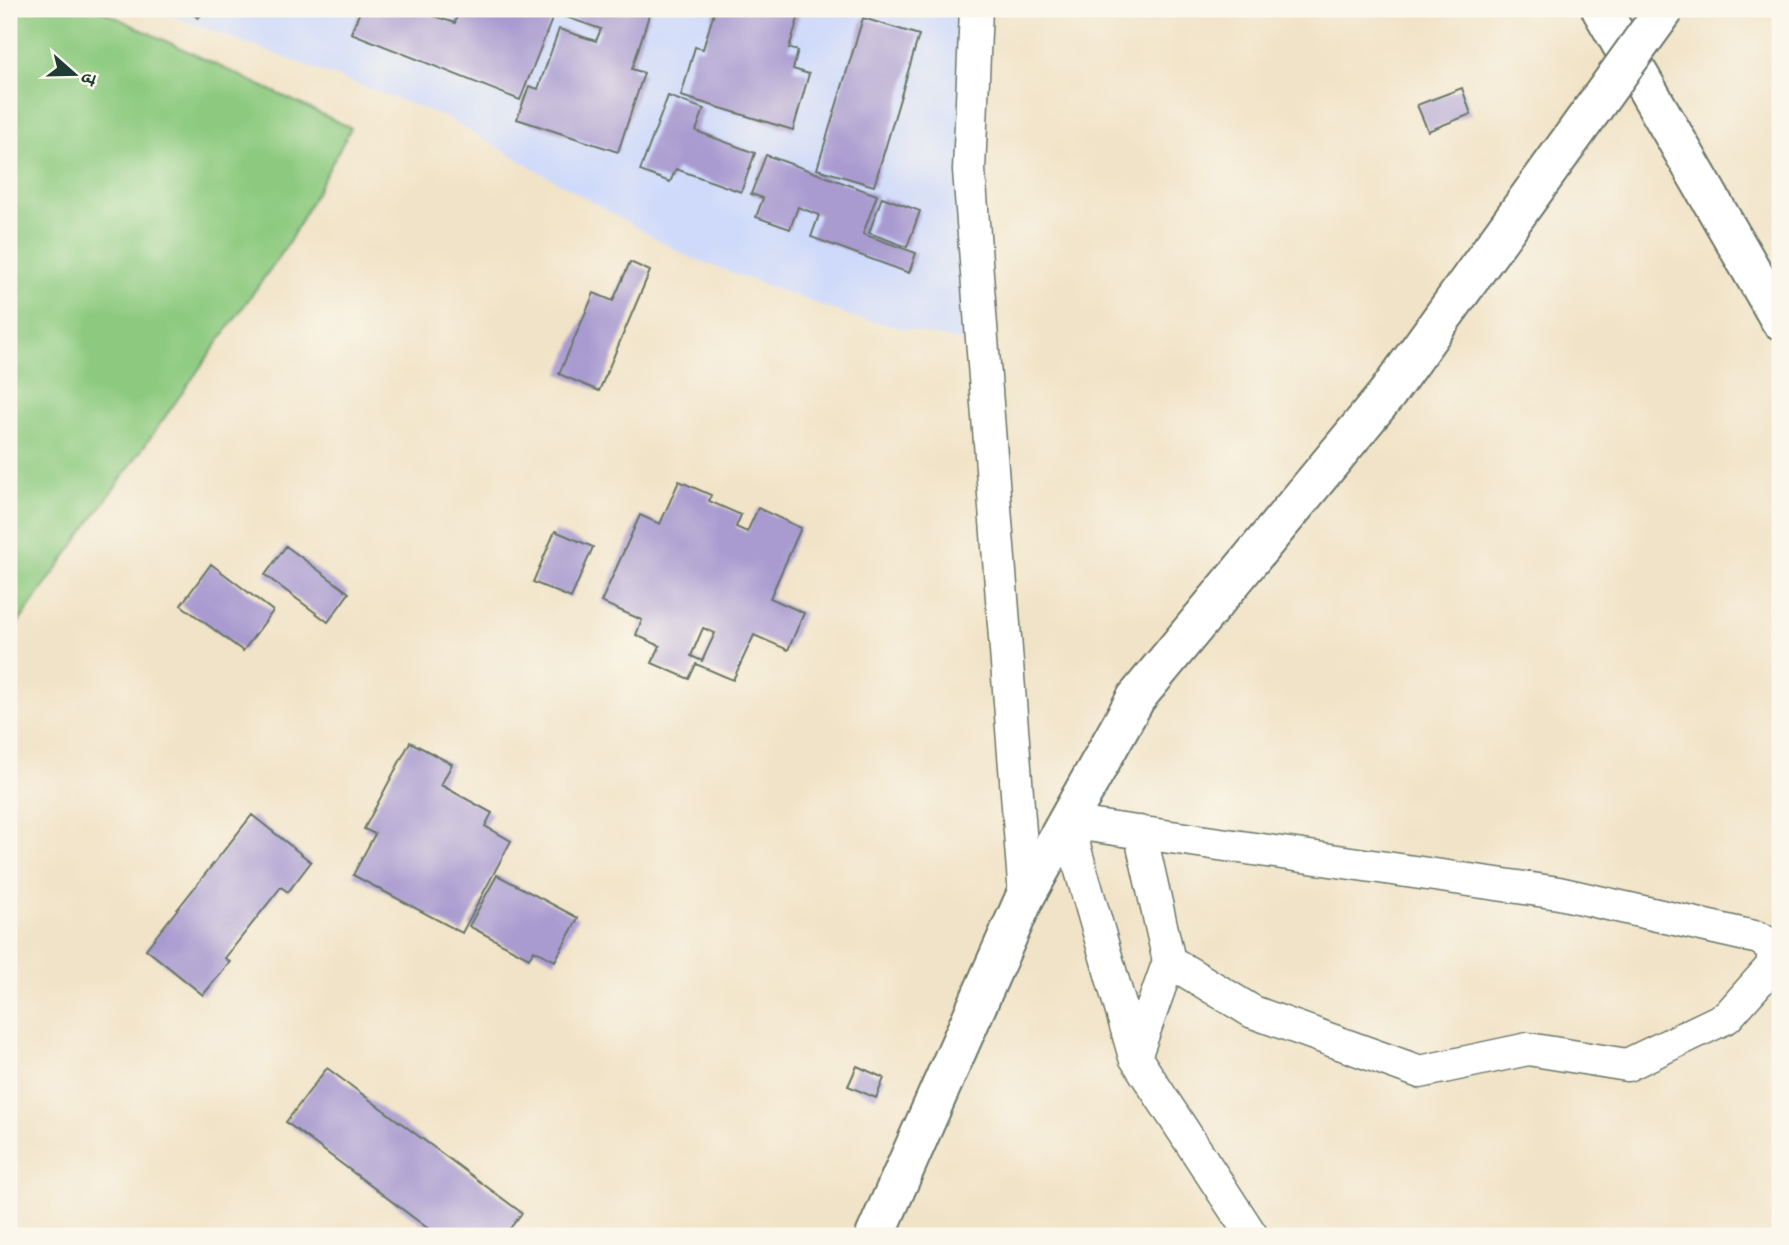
<svg xmlns="http://www.w3.org/2000/svg" width="1789" height="1245" font-family="Dekko,'Playpen Sans Deva',sans-serif">
<rect width="100%" height="100%" fill="#fbf7ec"/>
<filter id="ink" filterUnits="userSpaceOnUse"><feTurbulence type="fractalNoise" baseFrequency=".0143" numOctaves="2"/><feDisplacementMap in="SourceGraphic" scale="14" xChannelSelector="R" yChannelSelector="G"/><feConvolveMatrix kernelMatrix="1 2 1 2 8 2 1 2 1" color-interpolation-filters="sRGB"/></filter>
<filter id="wash" filterUnits="userSpaceOnUse"><feTurbulence type="fractalNoise" baseFrequency=".00686" numOctaves="4" result="noise"/><feDisplacementMap in="SourceGraphic" scale="28" xChannelSelector="R" yChannelSelector="G"/><feGaussianBlur stdDeviation="1.57" result="paint"/><feColorMatrix in="noise" values="0 0 0 0 0 0 0 0 0 0 0 0 0 0 0 0 0 1.4 0 .05"/><feComposite in="paint" operator="in"/></filter>
<g filter="url(#wash)">
<rect width="100%" height="100%" fill="#f1e3c7"/>
<path fill="#cfdafa" d="M153,9H968L971,344L850,316L686,256L445,117Z"/>
<path fill="#8dca7f" stroke="#56845a" stroke-width="2" d="M9,9H98L351,128L288,244L9,636Z"/>
<g id="blocks">
<path fill="#a99bd0" fill-rule="evenodd" d="M187,9H206L198,18Z
M361,9H419L418,11L455,23L459,9H556L520,100L351,33Z
M563,9H651L632,69L644,73L618,152L517,119L529,86L538,89L559,29L596,41L601,29L560,15Z
M715,9H801L789,48L798,51L793,69L809,74L793,130L681,96L695,47L703,49Z
M863,18L919,35L874,186L817,169Z
M1462,88L1471,114L1428,131L1417,105Z
M668,96L704,109L696,131L755,153L741,192L676,169L670,182L640,171Z
M766,155L877,195L863,234L916,253L909,273L811,237L819,215L798,207L790,229L756,217L763,198L751,194Z
M882,197L920,211L907,247L869,233Z
M630,262L650,271L599,391L559,374L594,293L613,301Z
M679,481L711,495L709,501L741,515L736,527L747,532L758,508L801,528L770,598L804,613L788,650L754,635L733,680L696,664L689,679L652,663L660,646L636,635L642,620L601,602L640,515L660,524ZM703,628L715,633L702,661L691,656Z
M555,531L593,547L571,598L533,582Z
M286,546L349,593L328,622L265,575Z
M211,564L273,611L243,651L181,605Z
M410,742L452,764L441,785L492,813L485,826L511,841L462,933L353,875L375,834L364,829Z
M252,815L311,862L288,892L281,887L225,958L230,962L203,995L146,949Z
M497,875L578,918L555,961L534,950L529,958L469,926Z
M857,1066L884,1078L876,1098L848,1086Z
M327,1068L522,1213L504,1236H438L286,1122Z"/>
</g>
</g>
<g filter="url(#ink)">
<use href="#blocks" fill-opacity="0" stroke="#687767" stroke-width="2"/>
<g fill="none" stroke-linecap="round" stroke-linejoin="round">
<g stroke="#687767" stroke-width="35">
<path id="minor" d="M976,9L969,170L1025,897
M1140,832L1169,961L1253,1012L1420,1072L1528,1049L1627,1065L1727,1017L1773,965V947L1759,938L1559,893L1067,822L1135,1057L1252,1236
M1135,1057L1169,961"/>
</g>
<g stroke="#687767" stroke-width="42">
<path id="tertiary" d="M1601,9L1780,320
M875,1236L1025,897L1136,698L1387,394"/>
</g>
<use href="#minor" stroke="#fff" stroke-width="32"/>
<use href="#tertiary" stroke="#fff" stroke-width="38"/>
<g stroke="#687767" stroke-width="42" stroke-linecap="butt">
<path id="tertiary-bridge" d="M1387,394L1665,9"/>
</g>
<use href="#tertiary-bridge" stroke="#fff" stroke-width="38"/>
</g>
</g>
<rect width="1789" height="1245" fill="none" stroke="#fbf7ec" stroke-width="35"/>
<g transform="translate(74 74) rotate(110)" stroke="#fbf7ec" stroke-width="5" paint-order="stroke">
<path d="M0-5L12 26L0 18L-12 26Z" fill="#1f3d34"/>
<text y="-10" font-size="19" font-weight="bold" text-anchor="middle" fill="#1f3d34">उ</text>
</g>
</svg>
